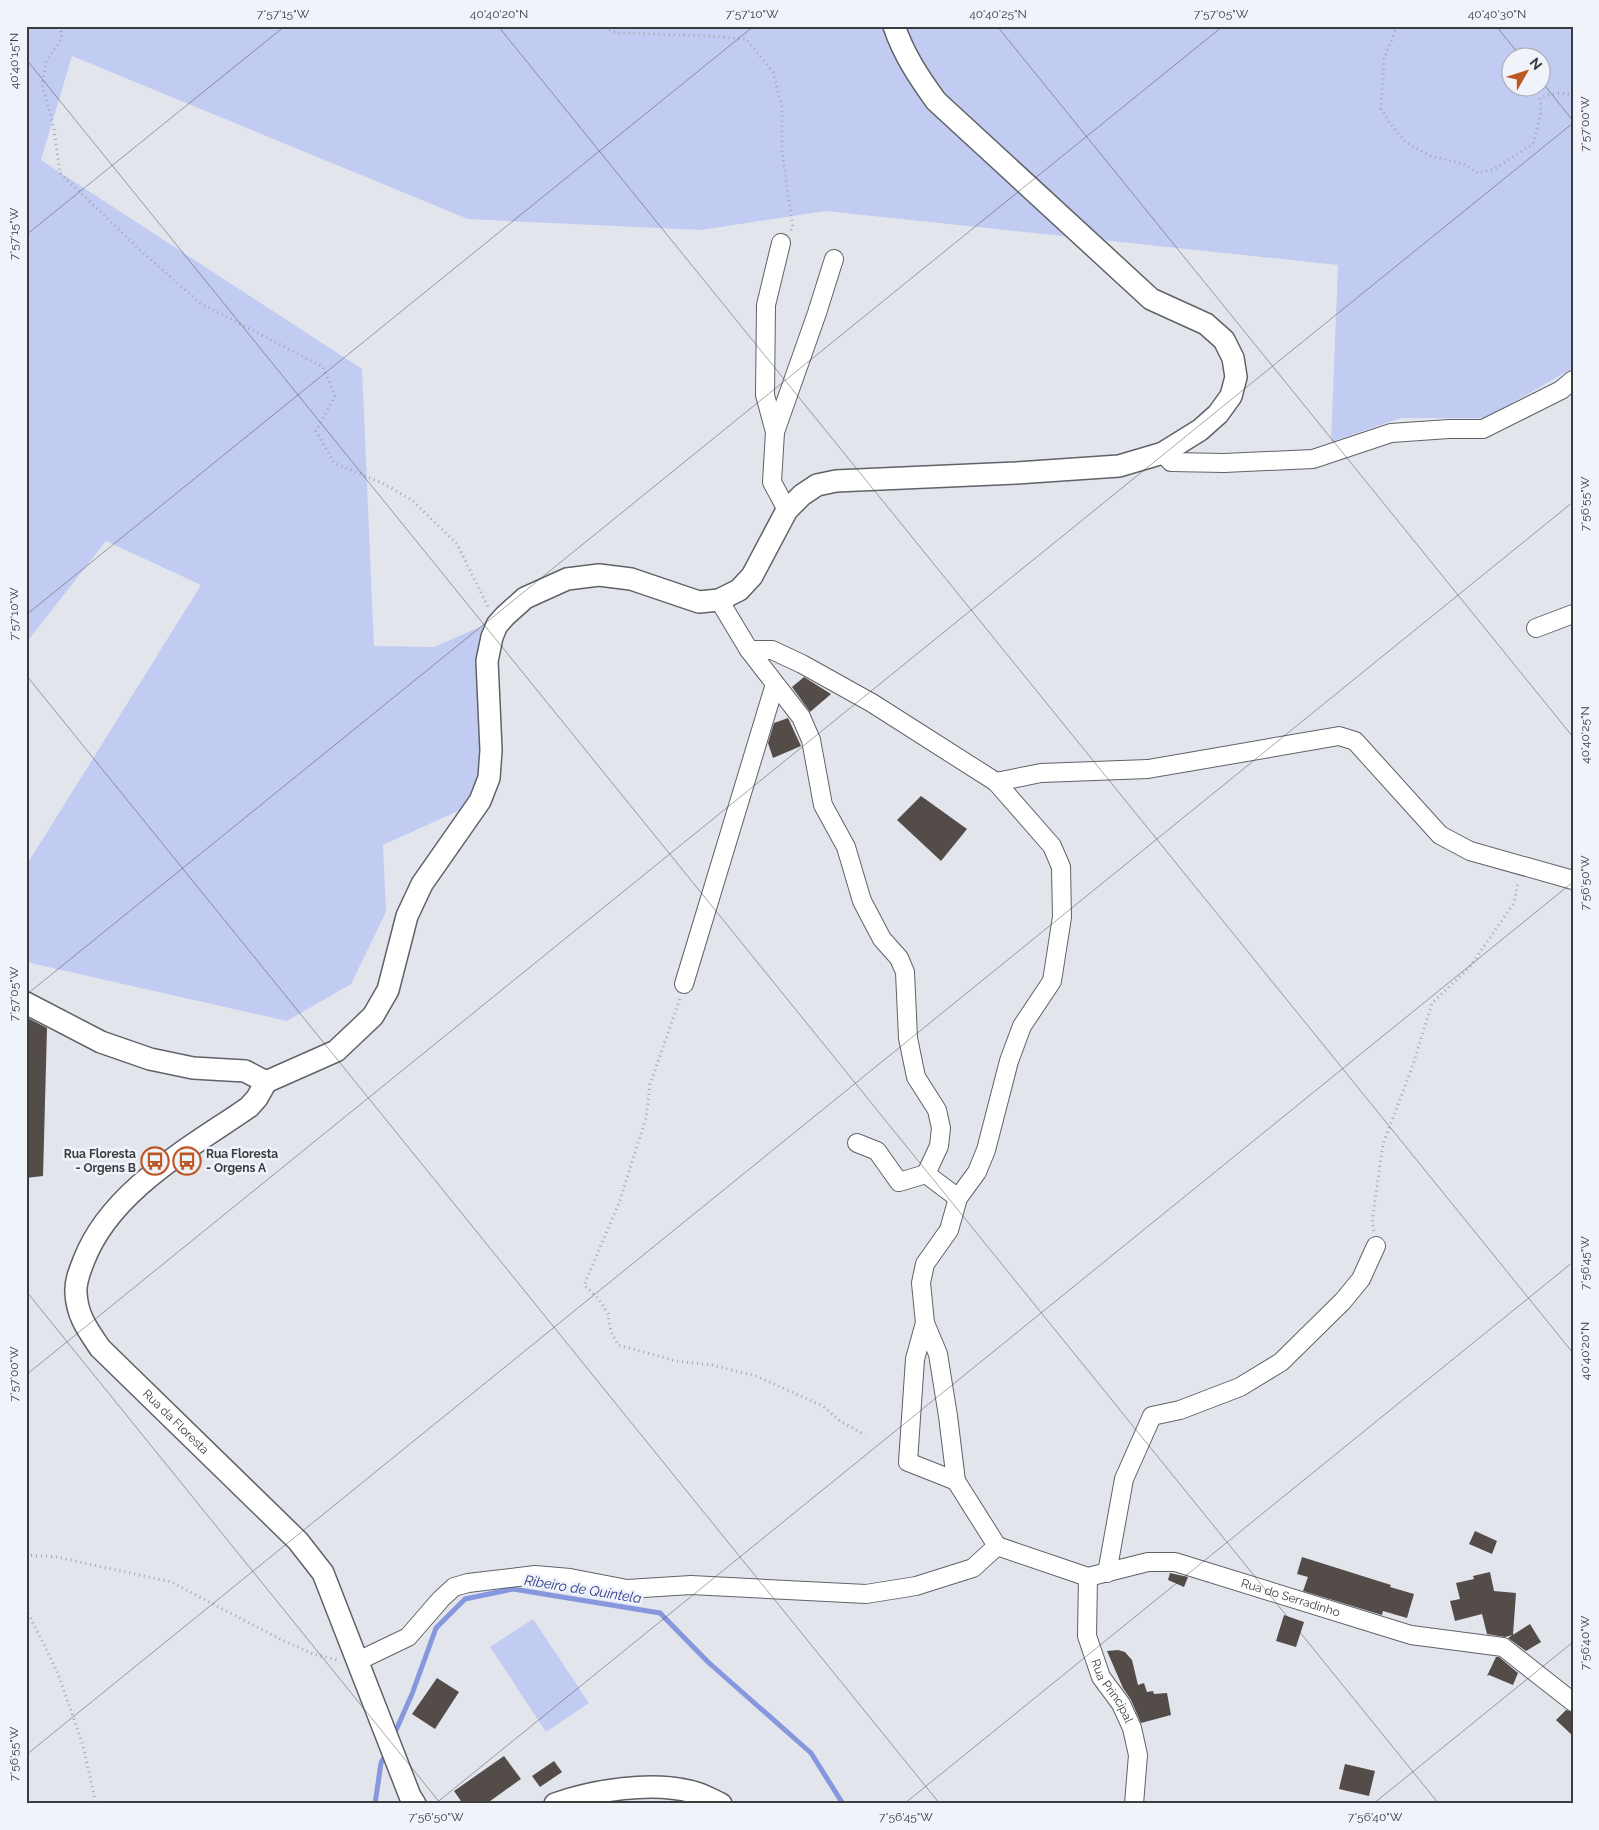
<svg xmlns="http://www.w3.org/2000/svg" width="1599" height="1830" font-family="Raleway,sans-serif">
<rect width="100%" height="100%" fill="#e3e5ed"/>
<path fill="#c2ccf3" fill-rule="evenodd" d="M26,26H1573V368L1486,418H1401L1331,442L1338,265L825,211L701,230L468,219L72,56L41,160L362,369L374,646L434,647L505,616L497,625L480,801L383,845L386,912L351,984L287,1021L26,962V866L201,585L106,541L26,643ZM1512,58H1542V88H1512Z
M533,1619L589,1703L546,1732L490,1647Z"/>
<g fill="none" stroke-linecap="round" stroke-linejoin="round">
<path stroke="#8697dd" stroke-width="5" d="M393,1737L412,1694L436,1628L465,1599L513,1589L660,1613L708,1662L811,1753L843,1804
M375,1804L381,1763L386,1754"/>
</g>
<path fill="#534c49" d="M804,677L831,694L810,712L792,687Z
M788,718L801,746L773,758L768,743L774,723Z
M921,796L967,829L941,861L897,820Z
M26,1017L47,1028L43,1176L26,1178Z
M1475,1531L1497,1541L1492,1554L1469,1544Z
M1302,1557L1391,1585L1390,1587L1414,1594L1407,1618L1383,1611L1382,1615L1303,1591L1308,1577L1297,1574Z
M1490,1572L1494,1591L1516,1593L1513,1635L1505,1637L1487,1634L1482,1614L1455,1621L1450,1601L1460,1599L1456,1583L1474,1579L1473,1576Z
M1170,1573L1188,1577L1184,1587L1168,1580Z
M1284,1615L1304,1622L1296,1647L1276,1641Z
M1530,1624L1541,1642L1526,1651L1508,1638Z
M1118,1650L1125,1652L1132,1660L1138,1685L1144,1683L1147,1692L1153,1691L1154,1694L1167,1693L1171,1715L1141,1723L1131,1700L1123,1688L1107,1651Z
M1496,1657H1499L1518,1673L1513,1685L1489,1675L1487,1676Z
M437,1678L459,1692L435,1729L412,1714Z
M1566,1710L1573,1712V1736L1556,1720Z
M504,1756L521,1779L486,1804H463L454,1791Z
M554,1761L562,1772L540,1787L532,1776Z
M1345,1764L1375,1771L1369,1796L1339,1789Z"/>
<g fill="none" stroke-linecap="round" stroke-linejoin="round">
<g stroke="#606268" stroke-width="20">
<g id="minor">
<path d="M781,243L766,305L765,395L775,432L772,482L787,510"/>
<path d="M775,432L817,313L834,259"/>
<path d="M1163,453L1171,462L1224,463L1313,459L1391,433L1449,429H1483L1561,390L1573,380"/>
<path d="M719,600L749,650L801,717L811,740L823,805L846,847L862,901L882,939L899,958L905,972L908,1038L916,1077L937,1110L941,1128L939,1146L926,1174L958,1198"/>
<path d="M1536,628L1573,614"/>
<path d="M749,650H772L802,664L872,703L996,782L1052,846L1061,867L1062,917L1052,981L1022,1026L1009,1061L986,1150L977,1172L958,1198L949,1230L925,1264L921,1283L925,1323L938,1354L948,1416L956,1481L997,1546"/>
<path d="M996,782L1041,773L1148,769L1339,736L1355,741L1440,835L1470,851L1573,880"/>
<path d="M684,984L775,684"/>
<path d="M857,1143L877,1151L899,1182L926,1174"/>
<path d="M925,1323L915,1359L908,1462L956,1481"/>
<path id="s1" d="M997,1546L1088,1577L1148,1562H1175L1411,1635L1503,1647L1573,1702"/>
<path d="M1107,1573L1124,1479L1152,1416L1180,1410L1240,1387L1281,1362L1343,1301L1361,1279L1376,1246"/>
<path id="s2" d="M1088,1577L1087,1636L1101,1677L1121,1704L1132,1728L1138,1755L1134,1804"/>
<path d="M358,1661L408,1637L441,1599L454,1587L468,1583L535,1575L570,1578L627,1589L691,1585L866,1594L916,1586L973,1568L997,1546"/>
</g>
</g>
<g stroke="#606268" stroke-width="24">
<g id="tertiary">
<path d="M26,1003L101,1042L150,1059L193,1068L245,1071L266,1082"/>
<path d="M266,1082L336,1051L373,1016L388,990L407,916L422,884L480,801L489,778L491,750L487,661L492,637L497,625L505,616L525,598L567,579L599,575L631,579L699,602L719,600L739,590L752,576L787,510L802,495L817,485L836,481L1016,473L1119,466L1163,453L1200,430L1218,414L1231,396L1236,377L1233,358L1224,340L1206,324L1151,299L936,101C918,76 904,55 894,26"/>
<path id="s3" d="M266,1082L257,1098L249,1107C190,1148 111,1190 84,1260C80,1270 75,1282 76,1293C77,1316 88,1330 100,1348L298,1541L323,1573L410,1796L415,1804"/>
<path d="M555,1804C594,1790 652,1781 693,1792C702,1794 712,1800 721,1804"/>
</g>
</g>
<path stroke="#a4a6ac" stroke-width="3" stroke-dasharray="1 4" stroke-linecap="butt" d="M60,26L62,38L46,62L42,84L54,128L60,173L140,250L200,303L323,367L335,396L316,431L334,463L382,483L412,500L457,544L488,607
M600,26L617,33L712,36L746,39L773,72L782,107V152L793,228L790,231
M1397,26L1384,59L1381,109L1389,122L1405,142L1431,156L1464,164L1478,173L1494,169L1533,144L1541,113L1540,98C1551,93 1561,92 1573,95
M680,999L650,1084L646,1118L619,1203L584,1285L599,1299L608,1314L611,1332L618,1345L676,1361L712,1365L756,1376L823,1406L840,1421L865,1435
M1374,1231L1372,1222L1383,1144L1413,1065L1432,1003L1469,968L1514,903L1518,882
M26,1555L57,1557L171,1582L278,1638L313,1654L337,1660
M26,1609L57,1671L83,1745L96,1804"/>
<use href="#minor" stroke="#fff" stroke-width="18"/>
<use href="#tertiary" stroke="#fff" stroke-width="21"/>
</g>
<path fill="none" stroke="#3b3c3f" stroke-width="1" stroke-opacity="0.45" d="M498,26L1573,1353M997,26L1573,737M1496,26L1522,58M26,59L1439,1804M1542,82L1573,121M26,235L285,26M26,615L754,26M26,675L940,1804M26,995L1223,26M26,1291L441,1804M26,1375L1573,123M26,1755L1573,502M435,1804L1573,882M904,1804L1573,1262M1373,1804L1573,1642"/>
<defs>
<g id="bus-ring" transform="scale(1.4375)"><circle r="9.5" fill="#f0f3fa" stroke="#bd5825" stroke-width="1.5"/><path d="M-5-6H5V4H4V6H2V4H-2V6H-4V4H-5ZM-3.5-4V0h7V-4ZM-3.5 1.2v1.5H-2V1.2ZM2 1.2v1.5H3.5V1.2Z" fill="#bd5825"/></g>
</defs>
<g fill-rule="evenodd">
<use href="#bus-ring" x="155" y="1161"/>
<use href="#bus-ring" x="187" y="1161"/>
</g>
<g text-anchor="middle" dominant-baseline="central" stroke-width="5" stroke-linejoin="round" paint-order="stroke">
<g font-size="12" font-weight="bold" fill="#3b3c3f" stroke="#f0f3fa" text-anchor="end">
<text x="136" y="1154">Rua Floresta<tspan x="136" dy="14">- Orgens B</tspan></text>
<text x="206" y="1154" text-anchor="start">Rua Floresta<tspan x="206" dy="14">- Orgens A</tspan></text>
</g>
<g font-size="12" fill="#3b3c3f" stroke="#f0f3fa">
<text stroke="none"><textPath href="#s3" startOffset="460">Rua da Floresta</textPath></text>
<text stroke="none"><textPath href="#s1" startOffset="306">Rua do Serradinho</textPath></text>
<text stroke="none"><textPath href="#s2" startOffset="120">Rua Principal</textPath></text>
</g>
<g font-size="14" font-style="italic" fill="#313b8c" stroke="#f0f3fa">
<text transform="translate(583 1589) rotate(9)">Ribeiro de Quintela</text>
</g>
</g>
<rect width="1599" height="1830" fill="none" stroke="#f0f3fa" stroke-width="55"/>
<g transform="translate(1526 72) rotate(51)"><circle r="24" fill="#f0f3fa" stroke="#a8aaaf"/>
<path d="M0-4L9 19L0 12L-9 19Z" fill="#bd5825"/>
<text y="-8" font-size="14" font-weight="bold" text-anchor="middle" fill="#3b3c3f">N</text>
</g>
<rect x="28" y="28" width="1544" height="1774" fill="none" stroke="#3b3c3f" stroke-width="2"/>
<g font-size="12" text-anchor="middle" fill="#3b3c3f">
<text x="283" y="18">7°57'15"W</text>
<text x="499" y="18">40°40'20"N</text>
<text x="752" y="18">7°57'10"W</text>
<text x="998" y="18">40°40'25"N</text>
<text x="1221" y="18">7°57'05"W</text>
<text x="1497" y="18">40°40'30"N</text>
<text transform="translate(14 61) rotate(-90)" y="4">40°40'15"N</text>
<text transform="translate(1585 124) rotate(-90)" y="4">7°57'00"W</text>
<text transform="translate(14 234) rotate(-90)" y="4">7°57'15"W</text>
<text transform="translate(1585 504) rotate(-90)" y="4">7°56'55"W</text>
<text transform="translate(14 614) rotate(-90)" y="4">7°57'10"W</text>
<text transform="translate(1585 735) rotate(-90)" y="4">40°40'25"N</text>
<text transform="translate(1585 883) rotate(-90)" y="4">7°56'50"W</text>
<text transform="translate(14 994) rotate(-90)" y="4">7°57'05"W</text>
<text transform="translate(1585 1263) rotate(-90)" y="4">7°56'45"W</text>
<text transform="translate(1585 1351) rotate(-90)" y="4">40°40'20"N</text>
<text transform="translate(14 1374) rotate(-90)" y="4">7°57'00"W</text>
<text transform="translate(1585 1643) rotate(-90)" y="4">7°56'40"W</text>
<text transform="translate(14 1754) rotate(-90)" y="4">7°56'55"W</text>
<text x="436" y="1821">7°56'50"W</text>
<text x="906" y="1821">7°56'45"W</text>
<text x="1375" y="1821">7°56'40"W</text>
</g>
</svg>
